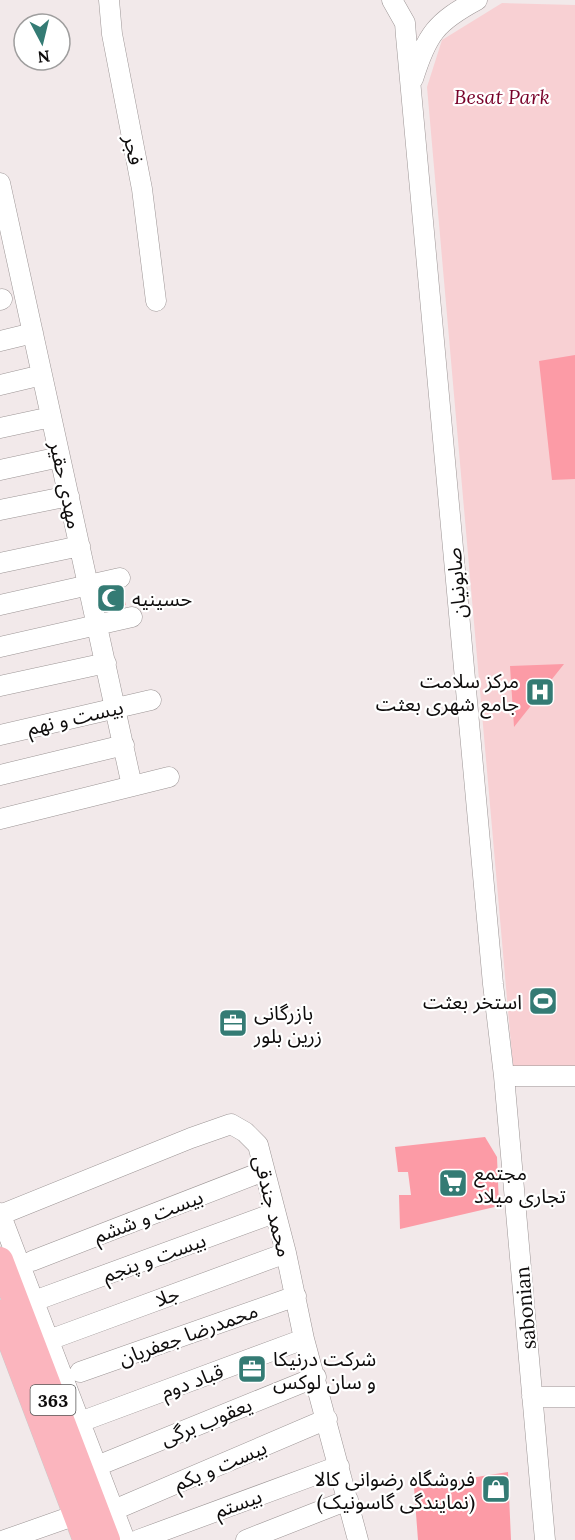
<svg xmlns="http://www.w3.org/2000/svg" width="575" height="1540" font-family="Lora,'Noto Sans Arabic',serif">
<rect width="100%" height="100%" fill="#f2e9ea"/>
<path fill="#f8d0d3" d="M502,3L575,5V1066L513,1067L427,87L442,40Z"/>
<path fill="#fc9ba6" d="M575,355V479L552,480L539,361Z
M122,590L126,605L106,610L102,594Z
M564,664L514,727L510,666Z
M485,1137L497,1157L499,1206L400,1229L399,1195H411L408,1172H398L395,1147Z
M508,1472L511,1540H418L414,1487Z"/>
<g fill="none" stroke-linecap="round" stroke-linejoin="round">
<g stroke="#9c9595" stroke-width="21">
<path id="minor" d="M109,0L112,34L142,189L156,301
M392,0L405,23L406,36L493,984L504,1076L545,1540
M413,79C427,34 436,22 477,0
M0,183L132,786
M0,300L2,299
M0,341L33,333
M0,385L42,375
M0,428L51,417
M0,470L60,457
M0,510L69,496
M0,563L80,546
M0,605L120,578
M0,647L132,617
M0,686L106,663
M0,735L151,700
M0,775L124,745
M0,819L169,777
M504,1076H575
M0,1213L125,1540
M0,1215L191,1138L231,1124L245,1132L258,1145L286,1253L304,1339L358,1540
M32,1261L264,1171
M34,1301L274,1213
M49,1340L286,1253
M80,1372L296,1296
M532,1397H575
M80,1422L304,1339
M97,1466L316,1377
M114,1510L327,1419
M5,1540L76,1515
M138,1540L339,1466
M246,1540L348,1500"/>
</g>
<g stroke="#cacaca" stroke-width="27">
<path id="major" d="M0,1260L107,1540
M0,1313L86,1540"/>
</g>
<use href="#minor" stroke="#fff" stroke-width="20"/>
<use href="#major" stroke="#fbb5be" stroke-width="26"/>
</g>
<defs>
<g id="mosque-square" transform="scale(1.5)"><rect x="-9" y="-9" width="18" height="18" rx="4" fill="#347b74" stroke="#fff"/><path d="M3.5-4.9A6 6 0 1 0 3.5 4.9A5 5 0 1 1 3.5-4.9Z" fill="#fff"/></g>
<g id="hospital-square" transform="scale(1.5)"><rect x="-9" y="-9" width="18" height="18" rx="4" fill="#347b74" stroke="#fff"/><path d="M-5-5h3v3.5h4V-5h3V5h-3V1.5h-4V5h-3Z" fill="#fff"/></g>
<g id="stadium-square" transform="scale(1.5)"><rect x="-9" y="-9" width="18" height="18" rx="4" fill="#347b74" stroke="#fff"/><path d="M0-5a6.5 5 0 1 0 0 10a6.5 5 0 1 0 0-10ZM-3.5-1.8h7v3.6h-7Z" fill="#fff"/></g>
<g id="office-square" transform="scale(1.5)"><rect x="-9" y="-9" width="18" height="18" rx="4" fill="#347b74" stroke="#fff"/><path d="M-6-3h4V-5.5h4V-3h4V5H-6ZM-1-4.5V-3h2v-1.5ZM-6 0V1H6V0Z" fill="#fff"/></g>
<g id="supermarket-square" transform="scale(1.5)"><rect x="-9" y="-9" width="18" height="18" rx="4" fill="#347b74" stroke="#fff"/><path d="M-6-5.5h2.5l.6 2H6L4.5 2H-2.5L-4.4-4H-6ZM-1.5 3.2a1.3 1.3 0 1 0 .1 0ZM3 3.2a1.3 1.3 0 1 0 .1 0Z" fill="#fff"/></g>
<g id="shop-square" transform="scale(1.5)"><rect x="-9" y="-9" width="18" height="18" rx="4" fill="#347b74" stroke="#fff"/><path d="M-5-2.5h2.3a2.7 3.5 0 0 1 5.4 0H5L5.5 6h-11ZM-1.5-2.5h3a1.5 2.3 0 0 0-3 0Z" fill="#fff"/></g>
</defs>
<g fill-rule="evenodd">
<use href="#mosque-square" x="111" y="598"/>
<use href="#hospital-square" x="540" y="692"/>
<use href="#stadium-square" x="543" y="1001"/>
<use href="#office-square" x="233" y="1023"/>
<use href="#supermarket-square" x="453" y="1183"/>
<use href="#office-square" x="252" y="1369"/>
<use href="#shop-square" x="496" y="1489"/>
</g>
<g text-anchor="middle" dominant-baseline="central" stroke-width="4.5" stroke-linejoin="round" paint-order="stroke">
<rect fill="#fff" stroke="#565555" stroke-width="1.5" x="30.5" y="1385" width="45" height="30" rx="4.5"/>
<g font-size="18" font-weight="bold" fill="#0e0c0c">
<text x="53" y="1400">363</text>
</g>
<g font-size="20" font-style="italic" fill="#780129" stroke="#fff">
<text x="502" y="96">Besat Park</text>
</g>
<g font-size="20" fill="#0e0c0c" stroke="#fff">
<text transform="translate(134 150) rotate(79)">فجر</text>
<text transform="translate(66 485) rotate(78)">مهدی حقیر</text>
<text transform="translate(456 583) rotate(-95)">صابونیان</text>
<text transform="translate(75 717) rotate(-13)">بیست و نهم</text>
<text transform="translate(273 1206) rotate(76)">محمد جندقی</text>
<text transform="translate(148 1216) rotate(-21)">بیست و ششم</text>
<text transform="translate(154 1257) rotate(-20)">بیست و پنجم</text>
<text transform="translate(167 1296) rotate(-20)">جلا</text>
<text transform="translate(525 1308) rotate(-95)">sabonian</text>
<text transform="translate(188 1334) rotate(-20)">محمدرضا جعفریان</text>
<text transform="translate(192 1381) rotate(-20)">قباد دوم</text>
<text transform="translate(206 1421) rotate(-22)">یعقوب برگی</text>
<text transform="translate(220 1465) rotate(-23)">بیست و یکم</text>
<text transform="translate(238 1503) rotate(-20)">بیستم</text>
</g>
<g font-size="20" fill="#0e0c0c" stroke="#fff" text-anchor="start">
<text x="132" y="598">حسینیه</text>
<text x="519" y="680" text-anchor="end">مرکز سلامت<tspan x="519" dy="23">جامع شهری بعثت</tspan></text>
<text x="522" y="1001" text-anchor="end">استخر بعثت</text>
<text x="254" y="1012">بازرگانی<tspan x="254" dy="23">زرین بلور</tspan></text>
<text x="474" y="1172">مجتمع<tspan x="474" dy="23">تجاری میلاد</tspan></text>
<text x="273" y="1358">شرکت درنیکا<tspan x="273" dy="23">و سان لوکس</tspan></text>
<text x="475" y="1478" text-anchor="end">فروشگاه رضوانی کالا<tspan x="475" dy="23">(نمایندگی گاسونیک)</tspan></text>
</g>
</g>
<g transform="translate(42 42) rotate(173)"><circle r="28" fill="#ffffff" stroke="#9f9e9e" stroke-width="1.5"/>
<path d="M0-4.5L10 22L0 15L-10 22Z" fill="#347b74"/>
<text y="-9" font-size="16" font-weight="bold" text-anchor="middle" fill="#0e0c0c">N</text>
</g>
</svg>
